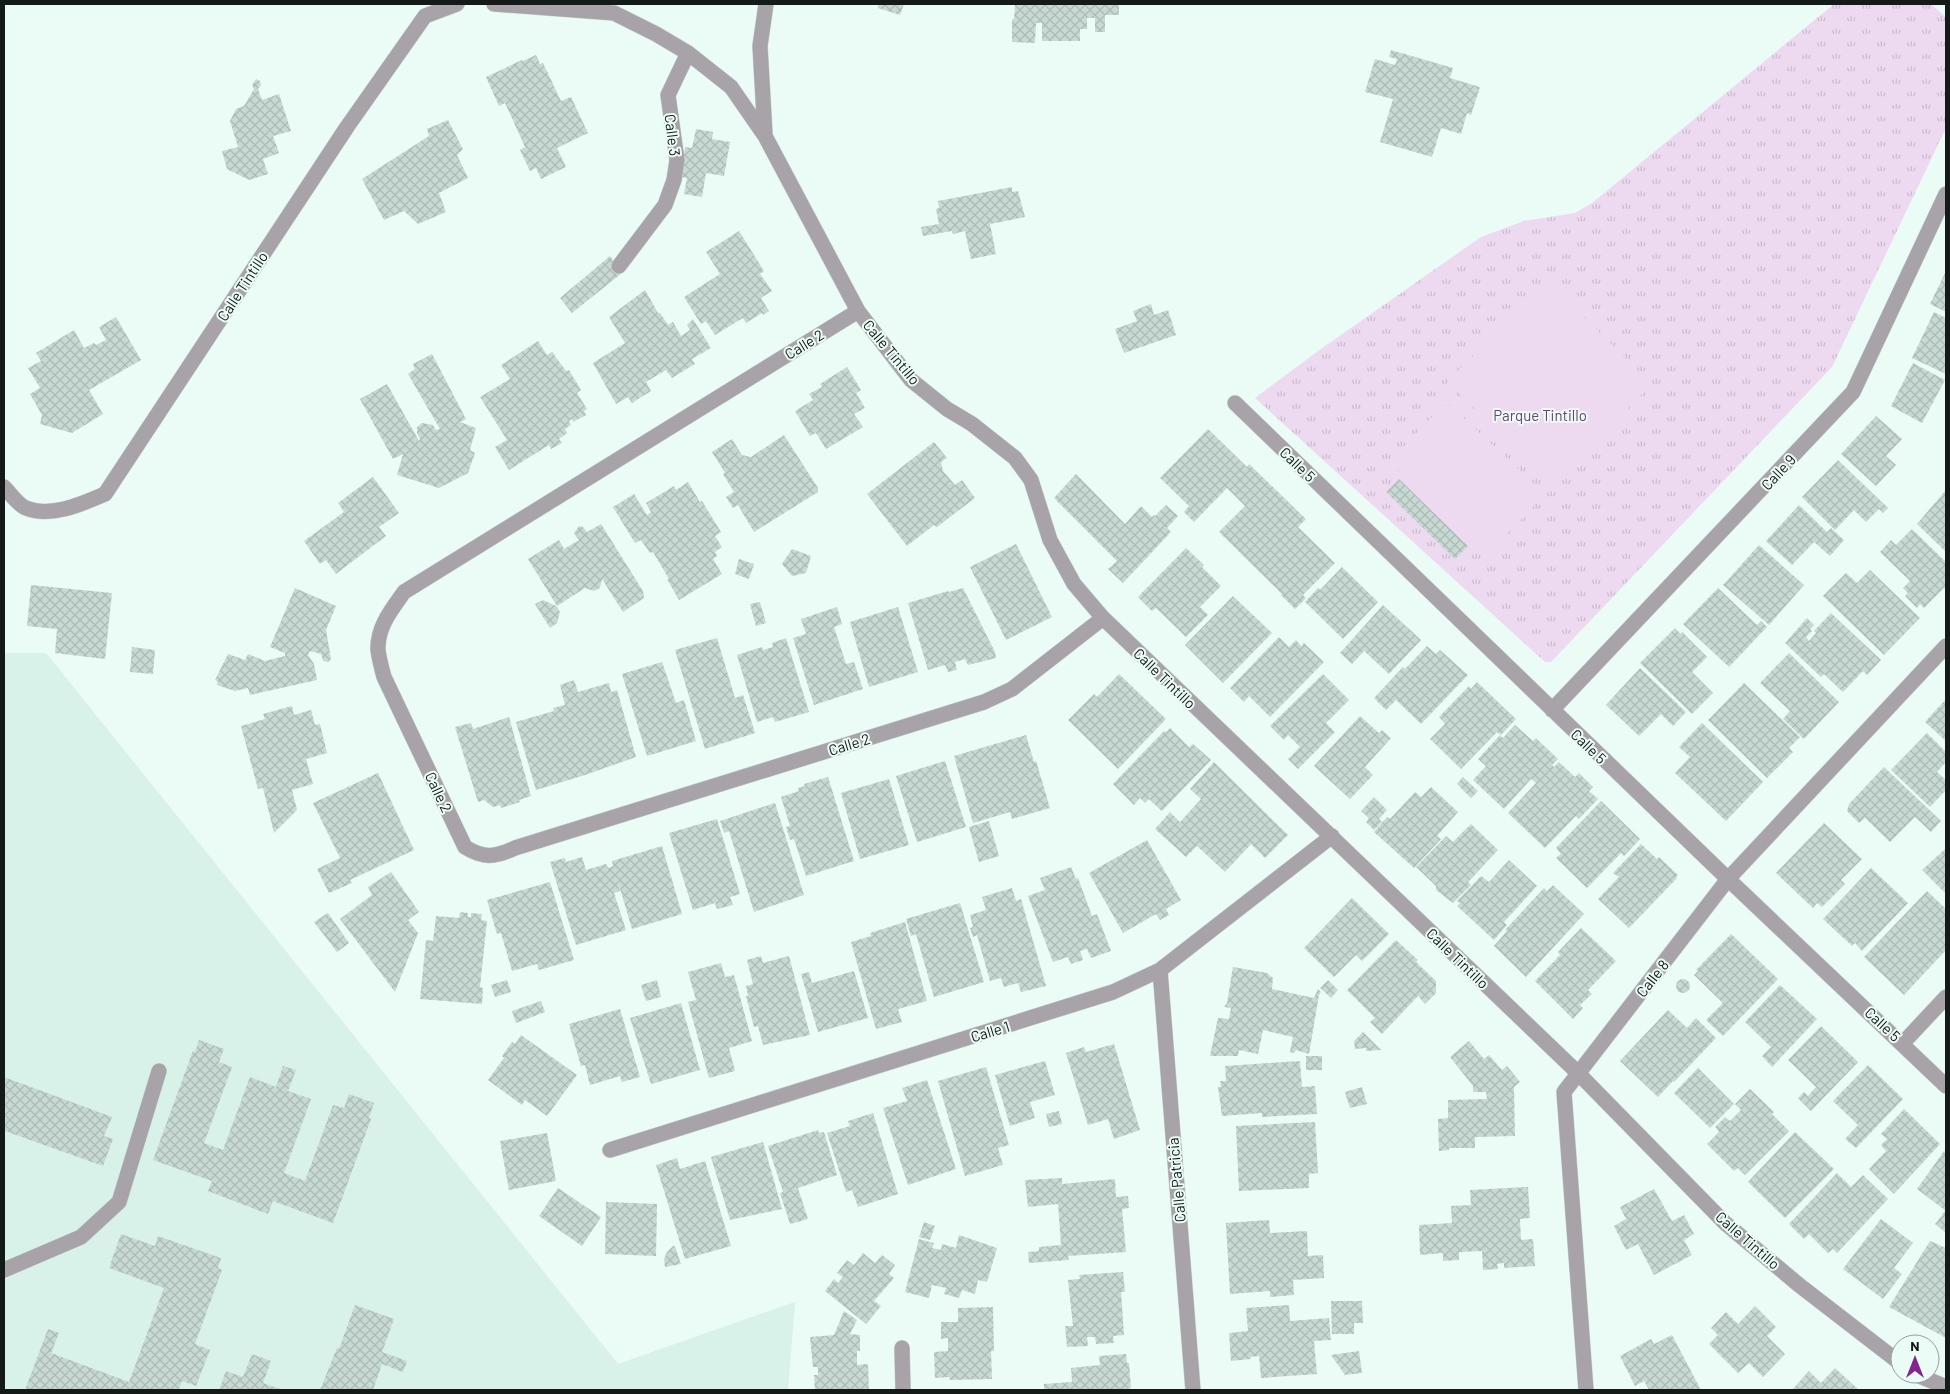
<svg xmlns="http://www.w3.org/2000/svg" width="1950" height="1394" font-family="Barlow,sans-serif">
<defs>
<pattern id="grass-tufts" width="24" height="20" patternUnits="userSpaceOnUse" patternTransform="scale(1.25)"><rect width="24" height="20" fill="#eedaf0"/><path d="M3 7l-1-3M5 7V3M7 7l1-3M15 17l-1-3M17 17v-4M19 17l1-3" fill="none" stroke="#cbbacd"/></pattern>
<pattern id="building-cross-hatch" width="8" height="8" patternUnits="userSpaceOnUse" patternTransform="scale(1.25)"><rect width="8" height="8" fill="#c8d9d3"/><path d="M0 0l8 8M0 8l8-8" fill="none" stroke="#abbab4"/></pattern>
</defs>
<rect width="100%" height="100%" fill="#ebfbf6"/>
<path fill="#d8f1e9" d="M4,653H46L618,1364L795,1302L788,1390H4Z"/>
<path fill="url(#grass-tufts)" d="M1834,4H1931L1946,17V128L1832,367L1551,662H1545L1255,398L1318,351L1481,237L1524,221L1575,213L1592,203Z"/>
<path fill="#eedaf0" d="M1547,281L1652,384L1553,484L1447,382Z
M1446,402L1545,494L1488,554L1389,462Z"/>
<path fill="url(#building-cross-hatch)" d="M878,4H904L900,15L878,8Z
M1015,4H1119V15H1105V32H1095V18H1087V29H1080V41H1042V23H1036L1035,43L1012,42V19H1014Z
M1391,50L1453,68L1450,78L1480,87L1471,115L1467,113L1461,134L1441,128L1432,157L1380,142L1393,99L1365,92L1375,59L1395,65L1397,59L1389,57Z
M536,55L540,64L543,63L561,101L571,97L588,133L557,148L566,167L541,179L536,168L530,171L520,150L525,147L505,103L499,106L486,77L522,60L523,61Z
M256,79L260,81L261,85L258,89L262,100L279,94L291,131L273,136L279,153L263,159L268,174L249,180L227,169L222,151L238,147L230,121L236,109L244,106L254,89L252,85Z
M448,120L463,149L457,155L468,178L439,193L446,212L418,224L404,211L384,220L362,179L429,136L427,129Z
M696,129L713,132L712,139L730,142L724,176L706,173L702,197L684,194L687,178L680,177L685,147L692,148Z
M1012,187V192L1018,191L1025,217L990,224L996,254L971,259L965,231L953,234L952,231L923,236L921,227L939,224L936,209L939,208L938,201Z
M739,231L764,271L760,274L772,291L761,298L769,311L763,315L762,313L746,323L743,318L715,335L706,321L701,324L684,297L720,274L706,252Z
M610,256L622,273L572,313L560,298Z
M1946,271V312L1930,304Z
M645,290L658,313H660L668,325L673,322L681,336L690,330L687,325L693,319L711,348L692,359L695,364L672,378L666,370L646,382L651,391L632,403L628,397L616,404L593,363L625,343L609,317Z
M1151,304L1154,315L1168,310L1176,335L1124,353L1115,329L1137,321L1133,311Z
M1934,312L1946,318V374L1912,358Z
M116,317L141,360L89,390L103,414L72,433L40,424L42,415L30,394L40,388L28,368L41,361L36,353L74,330L84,348L94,343L96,345L106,340L99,327Z
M538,341L547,355L552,352L566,371L569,370L581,390L577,393L587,409L584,411L586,415L573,422L572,419L569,421L571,425L565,429L567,433L559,439L562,443L551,449L549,445L509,470L495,447L507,440L480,397L510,379L501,365Z
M432,354L466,419L460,422L476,428L470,450L475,453L468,473L439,488L397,475L403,454L393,459L360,399L387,384L419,441L420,439L417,433V427L422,423L433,425L436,430L440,429L408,374L415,369L413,364Z
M1913,363L1945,380L1922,423L1891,406Z
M847,367L861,390L856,393L865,408L854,414L863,427L826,449L816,433L810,436L795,411L813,400L809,394L822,387L820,384Z
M1876,416L1902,439L1886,456L1896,465L1876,486L1841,454Z
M1208,429L1247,467L1249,464L1306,519L1298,527L1335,563L1303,595L1306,598L1295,609L1281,595L1282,594L1219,532L1245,506L1227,488L1194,522L1184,512L1189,506L1160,478Z
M784,435L818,488V492L754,532L738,505L733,508L726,497L734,492L723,474L725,473L712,452L732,439L742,455L751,457Z
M934,442L947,458L941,462L943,471L955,485L962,480L975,498L937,527L934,525L907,546L867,494Z
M1838,460L1888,508L1883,513L1879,509L1866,522L1854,510L1835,530L1802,497Z
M1076,474L1125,524L1141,506L1152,517L1154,515L1155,516L1166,505L1178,516L1167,528L1171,532L1123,583L1108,569L1117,561L1054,498Z
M373,477L399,513L379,527L386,536L336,574L326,560L320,564L304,541L344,512L338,503Z
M1399,479L1468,546L1455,559L1386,492Z
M688,482L700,502L702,501L721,532L715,536L722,547L715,552L717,556L713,559L722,574L679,600L667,579H669L653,552L650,553L641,540L635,543L613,507L634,494L647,515L651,512L646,503L674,486L676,490Z
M1946,490V552L1917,524Z
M1799,505L1827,532L1831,528L1844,540L1830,556L1814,542L1792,565L1766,541Z
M601,524L643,591L644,598L623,612L602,579L600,588L594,591L585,588L557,606L528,559L559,540L564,549L579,540L574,533L579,526L583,527L587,532Z
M1912,529L1946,562V589L1944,588L1924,608L1920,604L1917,608L1905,596L1908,593L1903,588L1910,581L1880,552L1891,540L1896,545Z
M1016,544L1052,617L1006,640L970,567Z
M1759,545L1804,585L1769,625L1723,585Z
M1186,548L1204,565L1202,567L1221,586L1200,607L1208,615L1186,637L1156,608L1152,611L1138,597Z
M792,549L811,556L806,573L792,576L782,564Z
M739,559L754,564L749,579L735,574Z
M1342,567L1378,602L1343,639L1305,602L1318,588L1320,590Z
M1870,570L1920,618L1884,655L1823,596L1846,573L1857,583Z
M31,585L112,593L105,659L55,653L57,629L27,626Z
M295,588L336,606L326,630L331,659L328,662L323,661L321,654L310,651L308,655L314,664L317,680L250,695L248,688L235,691L217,685L218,682L215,680L228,654L245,660L248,654L265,661L285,656V653L270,647Z
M963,588L995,652L996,658L968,665L965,659L955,662L957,670L948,672L945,665L928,670L908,603L948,591L949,592Z
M1718,588L1757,625L1761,621L1767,627L1729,667L1683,624Z
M1233,596L1272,633L1223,683L1185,645Z
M543,600L556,606L560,612L557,623L550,628L535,604Z
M760,602L766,623L756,626L750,604Z
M1383,605L1421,640L1389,674L1364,651L1352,664L1340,653Z
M837,607L842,624L834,627L846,664L854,662L863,689L814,705L793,638L806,634L801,619Z
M898,607L918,672L869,687L850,622Z
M1831,613L1881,660L1867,675L1863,671L1843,692L1824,674L1821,677L1785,643L1807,618L1814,625L1810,629L1812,631L1806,637L1809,641L1816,633L1814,631Z
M1675,628L1681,634L1682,632L1707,657L1692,672L1713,693L1692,714L1640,663Z
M1279,637L1289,647L1296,640L1301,646L1304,643L1324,662L1270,717L1249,696L1244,702L1230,688Z
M717,638L735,698L743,695L755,733L705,749L675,650Z
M786,638L809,712L775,722L773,717L757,722L737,655L762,647L763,650L773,647L772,643Z
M1427,646L1436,654L1440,650L1468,675L1421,724L1396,700L1386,710L1374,698L1403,667L1405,669Z
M132,647L155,650L153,674L130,672Z
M1789,653L1839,702L1804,739L1783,719L1790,711L1760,683Z
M662,662L676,703L684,700L696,741L647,756L622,674Z
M1640,668L1686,712L1673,726L1661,714L1639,736L1606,705Z
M1119,674L1166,719L1118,769L1068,720L1094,694L1097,697Z
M1323,674L1349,700L1326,723L1335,732L1298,769L1288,759L1300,747L1288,735L1284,740L1270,726Z
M574,680L578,692L609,683L611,692L617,690L636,757L585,775L536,790L516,722L554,711L553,708L565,705L560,685Z
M1477,682L1516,719L1501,735L1497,732L1461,769L1430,739L1445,724L1439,717L1469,686L1471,689Z
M1744,683L1800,737L1789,748L1793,752L1767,778L1708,720Z
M1946,699V741L1925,722Z
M292,706L294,715L311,710L315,725L320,724L327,753L306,759L313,784L292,790L297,810L274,833L263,788L258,789L241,726L265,719L263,714Z
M1360,716L1379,733L1382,730L1391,738L1365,767L1373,775L1350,799L1314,766Z
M509,717L531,796L519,800L520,802L501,808L500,805L493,807L484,800L478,802L455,727L471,723L473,729Z
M1702,723L1763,782L1726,821L1675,773L1690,757L1679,747Z
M1515,725L1533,741L1536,738L1558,759L1552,765L1554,767L1559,762L1575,777L1579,773L1593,787L1589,791L1598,799L1579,819L1576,816L1545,848L1508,813L1536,783L1531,779L1504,809L1473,780L1486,766L1478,759L1500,735L1503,738Z
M1170,728L1189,747L1193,744L1211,760L1162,811L1149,799L1145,803L1140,798L1134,805L1113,784L1164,731L1166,732Z
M1927,733L1946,752V762L1937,772L1946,780V790L1930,807L1891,770Z
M1026,735L1034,762L1036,761L1050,808L1012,819L1010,812L973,823L954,756Z
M945,761L966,827L917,842L896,776Z
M1214,762L1288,835L1265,858L1251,844L1225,872L1197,846L1186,857L1155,829L1170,812L1180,822L1201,799L1190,789Z
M1884,767L1941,821L1931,832L1915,817L1890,842L1865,818L1859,823L1847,811L1849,804Z
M378,773L414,850L350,880L352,883L329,893L317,869L340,858L313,803Z
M828,777L854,861L806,876L794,839L790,840L786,827L790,826L781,797L799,791L798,788L805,786L804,784Z
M1463,777L1478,791L1471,798L1457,784Z
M889,779L909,845L860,859L841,793Z
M1431,787L1458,812L1437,836L1441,839L1414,868L1374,832L1387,817L1390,819L1415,792L1421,797Z
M1374,797L1387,810L1379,819L1382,822L1374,830L1366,822L1369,818L1361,811Z
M1601,801L1640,839L1624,856L1621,853L1587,888L1556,858L1561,854L1556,848Z
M775,803L804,895L754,912L729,831L724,833L720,821Z
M717,819L740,894L730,897L733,905L717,909L715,903L693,910L669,833Z
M989,821L999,856L979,862L969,827Z
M1824,823L1862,859L1841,880L1845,884L1822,907L1817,903L1813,908L1776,873Z
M1471,824L1498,850L1468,882L1471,885L1453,903L1436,890V886L1416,867L1446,836L1453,842Z
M1147,840L1181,900L1166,909L1169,915L1160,920L1156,914L1123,933L1089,873Z
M1641,844L1657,859L1659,857L1678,875L1676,877L1677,878L1629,928L1598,899L1619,877L1613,873Z
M662,846L682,914L632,929L618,882L620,891L614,893L626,930L576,945L550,862L565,858L566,862L582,857L586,870L606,864L608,868L613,866L612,861Z
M1946,848V894L1922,870Z
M1509,860L1537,886L1504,922L1507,925L1494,940L1457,906L1460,903L1457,901L1481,876L1489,882Z
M1071,867L1076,879L1078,878L1092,916L1097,914L1111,951L1091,958L1087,949L1080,951L1083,960L1071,964L1068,957L1053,962L1028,896L1045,890L1040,878Z
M1871,868L1908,903L1862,951L1855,943L1852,946L1823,919Z
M391,872L419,912L408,920L418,933L395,992L340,919L372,895L368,887Z
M550,882L574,960L539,970L537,964L512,971L501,933L497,934L487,900Z
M1553,885L1584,914L1526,977L1494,946L1507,931L1505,930L1544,888L1547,891Z
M1012,888L1016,901L1021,899L1046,986L1021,992L1018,983L1004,987L1001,978L990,981L977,935L973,937L970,928L973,927L970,915L986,910L982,897Z
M1927,891L1946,909V950L1904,995L1864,957Z
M1352,898L1389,934L1362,961L1356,955L1334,977L1304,948Z
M960,903L984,982L934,997L916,934L911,936L906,919Z
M460,912L468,913V917H471V913L482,914L481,920L487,921L480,987L483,988L482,1004L420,999L426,940L433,941L436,916L459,918Z
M328,913L349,943L337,952L314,922Z
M905,922L927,1001L898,1009L902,1022L876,1029L851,942L871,936L870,933Z
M1581,928L1616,961L1588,990L1592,994L1580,1005L1583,1008L1573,1019L1535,981L1560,955L1558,952Z
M1731,934L1778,979L1723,1036L1706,1020L1723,1003L1694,975L1698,971L1696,970Z
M1396,940L1418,960L1416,962L1436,981V993L1425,1004L1418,996L1382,1034L1370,1022L1375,1018L1347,990Z
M761,956L763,963L789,956L810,1035L763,1045L758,1026L754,1027L746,996H748L746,986L753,984L747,960Z
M721,963L725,977L734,975L752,1041L729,1048L735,1071L709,1078L688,1002L696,1000L688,972Z
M1233,967L1267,973L1273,978L1272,989L1314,998L1318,989L1321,992L1319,995L1309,1054L1296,1050L1294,1053L1290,1052L1293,1037L1263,1030L1258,1054L1239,1050L1238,1056H1210L1218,1018L1229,1019L1231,1008L1224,1007L1227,1003Z
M854,971L868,1018L818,1032L801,974L809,972L812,983Z
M1676 986a7 7 0 1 1 14 0a7 7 0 1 1-14 0Z
M507,980L511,992L495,997L491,985Z
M657,980L661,997L646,1001L641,985Z
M1328,980L1338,990L1331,998L1320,988Z
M1780,985L1817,1019L1772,1067L1762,1056L1771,1047L1745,1022Z
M541,1001L545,1012L516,1023L512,1011Z
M681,1003L700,1070L651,1084L630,1018Z
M620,1009L640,1077L622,1082L620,1076L590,1085L585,1065L581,1066L569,1024Z
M1668,1010L1687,1028L1696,1018L1716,1038L1674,1082L1673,1081L1658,1097L1620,1061Z
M1821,1026L1858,1062L1811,1111L1798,1098L1804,1092L1808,1096L1816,1087L1788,1060Z
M1363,1032L1381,1050L1366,1051V1048L1355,1049L1354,1041Z
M521,1035L577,1075L547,1116L525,1100L522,1105L488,1080L504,1058L502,1056L512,1042L515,1044Z
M199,1040L224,1049L219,1062L232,1067L204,1143L223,1150L250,1077L276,1087L283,1066L296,1070L288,1091L311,1099L284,1173L305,1181L333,1105L344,1108L349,1094L374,1103L369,1118L371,1119L333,1223L273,1201L268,1214L208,1191L212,1181L153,1160L193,1051L195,1052Z
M1469,1041L1484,1059L1489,1055L1502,1070L1507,1066L1520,1082L1514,1087L1515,1136L1475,1137V1148H1449V1150L1439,1151L1438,1119L1448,1118V1100L1487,1099L1486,1092H1473V1086L1450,1057Z
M1114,1044L1140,1130L1114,1139L1108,1119L1088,1125L1066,1053L1084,1047L1086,1052Z
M1306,1056H1322V1070H1306Z
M1045,1061L1055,1095L1030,1102L1035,1118L1010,1126L995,1075Z
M1300,1061L1302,1087L1315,1086L1317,1114L1262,1117V1113L1222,1116L1218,1087H1221L1220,1081H1226L1225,1066Z
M1868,1065L1903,1099L1856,1148L1845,1139L1858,1125L1833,1101Z
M986,1067L1009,1145L998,1148L1003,1165L965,1176L938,1081Z
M1698,1068L1734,1104L1710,1128L1674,1093Z
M4,1077L112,1117L104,1136L113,1139L103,1166L5,1131L4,1134Z
M927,1080L956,1169L908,1185L883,1108L907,1101L902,1088Z
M1362,1087L1367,1104L1350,1108L1345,1092Z
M1750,1089L1774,1112L1772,1114L1789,1131L1745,1175L1738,1168L1734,1171L1707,1144L1719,1132L1715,1127L1725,1117L1730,1121L1741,1110L1735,1104Z
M1904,1109L1940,1144L1894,1194L1869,1169L1886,1151L1881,1145L1887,1139L1881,1134Z
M1059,1111L1062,1124L1049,1127L1046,1114Z
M873,1113L898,1194L858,1207L852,1190L846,1192L827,1133L850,1126L848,1121Z
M1315,1122L1318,1173L1309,1174V1188L1239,1191L1236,1126Z
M818,1130L819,1133L824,1132L837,1175L798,1188L808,1219L790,1224L780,1193L783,1192L768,1146Z
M1795,1132L1834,1169L1785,1218L1748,1182Z
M547,1133L556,1181L509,1190L500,1141Z
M763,1142L782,1209L730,1220L711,1157Z
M1944,1151L1946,1153V1211L1917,1189Z
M677,1158L680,1169L705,1161L731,1246L685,1259L656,1165Z
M1837,1173L1851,1187L1863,1175L1888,1199L1837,1253L1833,1249L1828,1253L1809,1234L1804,1239L1789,1224Z
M1062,1178V1184L1115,1179L1116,1197L1128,1196L1129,1208L1122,1209L1126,1252L1068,1256L1069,1260L1029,1263L1028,1252L1039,1251V1247L1061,1245L1058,1204L1028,1207L1025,1180Z
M1528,1187L1530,1218L1520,1219L1521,1240L1533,1239L1535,1266L1504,1268V1263L1497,1264L1498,1269L1483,1270L1482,1251L1459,1252V1260L1443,1261V1253L1420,1255L1419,1225L1452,1223L1451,1206L1471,1205L1470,1190Z
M558,1188L601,1217L582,1246L539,1216Z
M1654,1189L1672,1221L1684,1215L1694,1234L1684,1240L1692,1255L1654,1275L1638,1244L1626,1250L1614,1226L1626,1219L1620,1207Z
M606,1202L657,1204L656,1256L605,1254Z
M1945,1211L1946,1212V1233L1935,1224Z
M1881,1219L1913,1243L1894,1268L1902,1274L1883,1299L1843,1269Z
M1269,1220L1270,1233L1307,1231L1308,1256L1323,1255L1324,1278L1293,1280L1294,1295L1270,1297V1291L1230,1294L1226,1223Z
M924,1222L935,1226L930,1240L919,1237Z
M121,1234L155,1246L158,1236L221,1258L218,1268L222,1270L195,1344L210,1350L196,1386L182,1381L179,1390H25L48,1329L59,1333L51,1353L129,1382L164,1288L109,1268Z
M959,1235L997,1248L987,1282L978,1280L975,1294L962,1290L959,1298L944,1294L946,1288L932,1285L929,1298L905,1292L919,1239L934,1243L932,1248L941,1250L942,1244L956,1248Z
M1930,1241L1946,1248V1338L1889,1307Z
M673,1246H675L681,1264L665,1267L664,1259L667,1252Z
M863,1253L875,1263L882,1255L895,1265L889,1274L894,1278L874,1301L881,1306L866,1324L825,1291L834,1279L838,1283L843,1277L837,1273L847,1260L854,1265Z
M1123,1272L1125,1292H1121L1124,1335L1113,1336L1114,1343L1096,1344L1095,1337H1087L1088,1346L1067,1347L1065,1326H1073L1068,1280L1080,1279L1079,1275Z
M1331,1301H1362L1363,1323H1354V1334H1332Z
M355,1305L394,1319L382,1352L407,1361L403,1372L382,1364L373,1390H320L337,1348L339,1349Z
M1289,1305L1290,1321L1329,1318L1331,1340L1314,1341L1317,1374L1261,1378L1259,1356L1250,1357L1251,1359L1231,1361L1229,1333L1248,1331L1246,1308Z
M1755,1306L1776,1327L1767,1336L1785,1354L1763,1377L1749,1363L1738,1373L1709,1344L1718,1335L1711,1328L1726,1312L1738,1324Z
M993,1307L994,1351H991L992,1379L950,1380L949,1377L935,1378L934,1352L948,1351V1338L941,1339V1322H958V1308Z
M844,1311L857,1320L850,1334L860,1335V1351H857V1365L868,1364L869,1389L815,1390L814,1375H818V1367H813L810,1337L834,1335Z
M1672,1335L1701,1390H1649L1644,1381L1635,1386L1620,1356L1651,1339L1654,1344Z
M1359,1351L1362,1373L1345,1375L1331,1355Z
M252,1354L271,1361L263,1383L283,1390H219L226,1371L243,1377Z
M1126,1354L1127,1363H1129L1131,1388L1127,1389V1390H1044V1384L1072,1382L1071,1368L1100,1365L1099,1356Z
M1835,1368L1859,1390H1792L1809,1371L1821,1383Z"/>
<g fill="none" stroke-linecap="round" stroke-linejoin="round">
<g stroke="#c9d7d2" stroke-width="16">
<path id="street" d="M494,4L614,13L656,34L688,53L731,87L765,136L858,311L911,380L947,409L972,424L1015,458L1031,480L1050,540L1074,584L1103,618L1578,1073L1725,1223L1799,1285L1900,1363
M765,134L760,46L766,4
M619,266L665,205L674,180L677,160L668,95L688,53
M858,311L404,592C392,609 377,627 378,650C379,659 382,669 384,677L465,847C484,859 496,857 515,848L984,702L1012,689L1103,618
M1235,403L1728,879L1946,1086
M4,487C10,493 18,505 26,508C51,518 82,504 105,494L347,127L425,16L457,4
M1552,710L1853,392L1946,194
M1160,970L1193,1390
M1903,1043L1946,997
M610,1150L1113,992L1160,970L1332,836
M4,1270L81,1237L119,1202L159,1071
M902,1348L903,1390
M1915,1374L1946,1387
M1586,1390L1564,1092L1728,879L1946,646"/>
</g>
<use href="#street" stroke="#a7a3a8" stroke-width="15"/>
</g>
<g text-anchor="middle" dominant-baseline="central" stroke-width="4" stroke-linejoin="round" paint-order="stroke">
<g font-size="15" fill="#141a18" stroke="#ebfbf6">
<text transform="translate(673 135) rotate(83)">Calle 3</text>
<text transform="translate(242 286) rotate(-57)">Calle Tintillo</text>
<text transform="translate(804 344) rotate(-32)">Calle 2</text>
<text transform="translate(892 352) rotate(50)">Calle Tintillo</text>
<text transform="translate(1298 464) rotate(44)">Calle 5</text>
<text transform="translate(1778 472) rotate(-47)">Calle 9</text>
<text transform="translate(1165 678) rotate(44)">Calle Tintillo</text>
<text transform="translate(849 744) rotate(-17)">Calle 2</text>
<text transform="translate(1589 746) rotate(44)">Calle 5</text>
<text transform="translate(439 792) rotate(65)">Calle 2</text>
<text transform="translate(1458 958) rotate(44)">Calle Tintillo</text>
<text transform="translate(1652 978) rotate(-52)">Calle 8</text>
<text transform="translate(1883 1024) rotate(43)">Calle 5</text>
<text transform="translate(990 1031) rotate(-17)">Calle 1</text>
<text transform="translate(1176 1180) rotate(-95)">Calle Patricia</text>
<text transform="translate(1748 1240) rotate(41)">Calle Tintillo</text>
</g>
<g font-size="15" fill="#6c4371" stroke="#ebfbf6">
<text x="1540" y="415">Parque Tintillo</text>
</g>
</g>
<rect width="1950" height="1394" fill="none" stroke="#141a18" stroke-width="10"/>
<g transform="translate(1915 1359)"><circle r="24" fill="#ebfbf6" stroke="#95a19d"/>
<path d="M0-4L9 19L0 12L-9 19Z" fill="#84248f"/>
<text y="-8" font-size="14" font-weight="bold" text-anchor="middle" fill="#141a18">N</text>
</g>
</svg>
